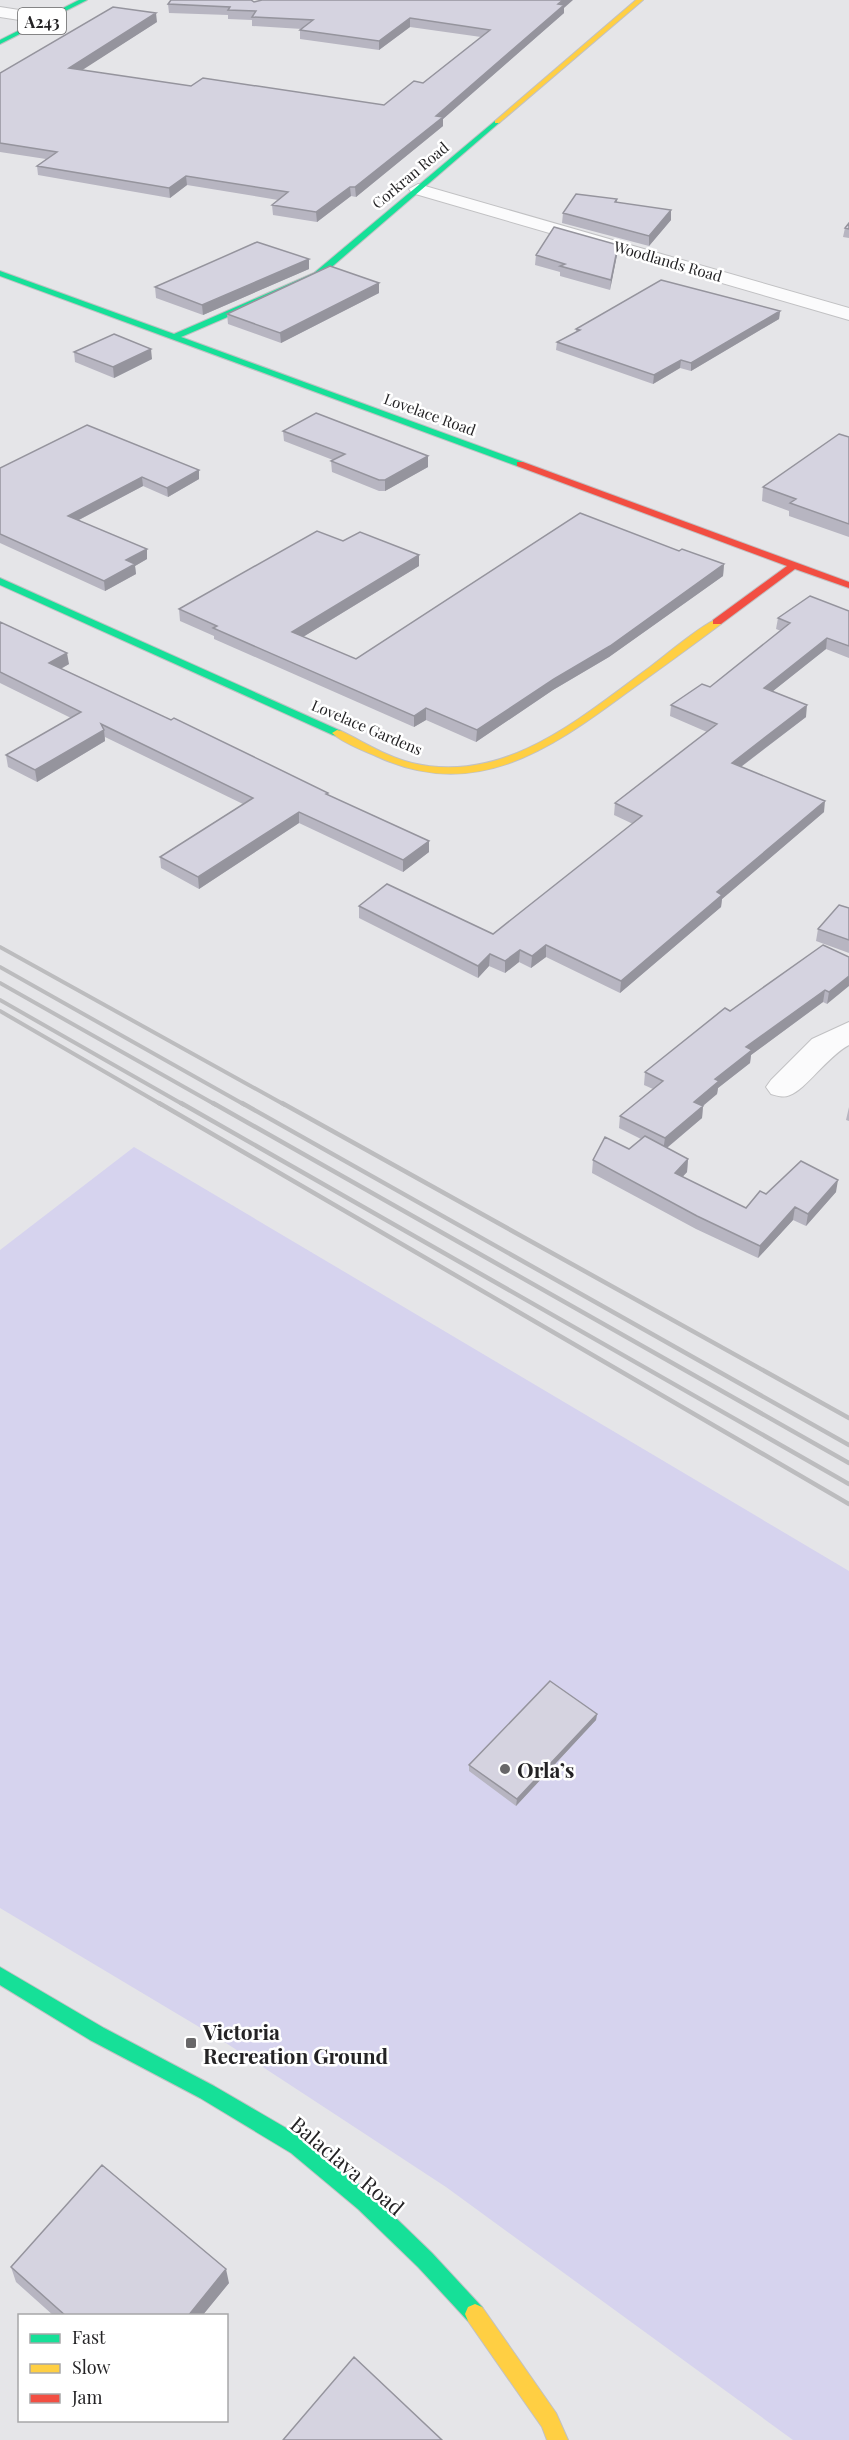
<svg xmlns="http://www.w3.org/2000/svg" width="849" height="2440" font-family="'Playfair Display',serif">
<rect width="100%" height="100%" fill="#e5e5e8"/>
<path fill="#d6d3ee" d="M134,1147L849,1571V2440H793L446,2187L226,2043L0,1908V1250Z"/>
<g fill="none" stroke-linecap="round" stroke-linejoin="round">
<g stroke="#c1c1c3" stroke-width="2">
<path id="street" d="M0,7L45,14L53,19L45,24L0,17Z
M418,184L849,308V320L412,193L409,189Z
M849,1022V1045C828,1056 805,1090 790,1095C783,1098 778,1096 771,1094L766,1087L771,1080L812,1039Z"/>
</g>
<g stroke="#c1c1c3" stroke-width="2">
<path id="fast" d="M79,0H87L0,44V40Z
M495,121L500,122L320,277L181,337L523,462V466H517L0,276V271L174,334L314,273Z
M0,578L341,731L342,733L337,736L333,735L0,585Z
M0,1967L104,2028L214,2086L305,2139L372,2195L432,2253L482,2307L485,2314L482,2321L475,2324L468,2321L418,2267L358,2209L291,2153L200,2098L90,2040L0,1985Z"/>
</g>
<g stroke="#c1c1c3" stroke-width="2">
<path id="slow" d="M636,0H643L499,123H495V121Z
M717,619L722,622L721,624C689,648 657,671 625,694C548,751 473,802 376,756C362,750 343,743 332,733L337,730L341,731C364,742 387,757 412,763C505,785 580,718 650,667C666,655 701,625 717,619Z
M475,2304L482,2307L556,2413L568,2440H547L542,2427L468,2321L465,2314L468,2307Z"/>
</g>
<g stroke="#c1c1c3" stroke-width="2">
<path id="jam" d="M517,462H523L849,582V588L795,569L721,624H713V620L787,566L517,466Z"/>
</g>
<use href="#street" fill="#fbfbfc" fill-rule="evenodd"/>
<use href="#fast" fill="#16e098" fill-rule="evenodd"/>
<use href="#slow" fill="#ffcf43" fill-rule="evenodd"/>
<use href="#jam" fill="#f24e42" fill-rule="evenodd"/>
<path stroke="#bcbcbe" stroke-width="4" d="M0,947L285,1105
M0,967L245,1105
M0,983L216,1105
M0,1000L184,1105
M0,1011L162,1105"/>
<path stroke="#bcbcbe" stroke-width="4.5" d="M159,1103L849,1504
M181,1103L849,1484
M213,1103L849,1463
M242,1103L849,1445
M282,1103L849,1418"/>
</g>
<path fill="#b7b5c1" d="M254,2L564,8V13L443,119V126L356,197L351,196L317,222L273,215L272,205L278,200L187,185L170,198L38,175L37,166L46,159L0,152V73L157,22L81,70L191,86L384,105L423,83L481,37L410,27L379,50L300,39V30L302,29L252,26V20L228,19V15L169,13L168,4Z
M617,199V202L671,220L649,246L562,223L563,213Z
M849,223V238L843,237L845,228Z
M536,255H617L610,290L560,276V272L535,265Z
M309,259V269L203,315L156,298L155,287Z
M379,283V293L281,343L228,324L227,314Z
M780,311L779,319L691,371L680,368L653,384L556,350L557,342L576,332V329Z
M74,352L152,359L114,378L75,362Z
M283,431L428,467L385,491H379L332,472L331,461L333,460L284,441Z
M849,437V537L789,516V511L762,501L763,487Z
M0,468L199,479L168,497L143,486L79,520L147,559L135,566L136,574L105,591L0,543Z
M343,541L419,566L303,637L356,659L679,551L724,564L723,576L609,657L553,690L476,742L426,720L414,727L214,639V636L180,621L179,609Z
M849,611V658L826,649L773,691L806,717L741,767L824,812L722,899L721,907L620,993L546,957L531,968L519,962L505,973L489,966L478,978L359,918V906L493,934L633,824L614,815L615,803L707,732L670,716L671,705L710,687L781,631L776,629L778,618Z
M0,622L69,664L61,669L328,793V795L429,841V852L403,872L299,823L199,889L161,868L160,857L243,804L105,737V741L37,782L8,767L6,755L71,718L0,683Z
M849,908V953L816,941L818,929Z
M849,957L827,1004L823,1002L751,1055L750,1063L718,1088L717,1094L703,1106L702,1118L667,1148L688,1159L687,1172L682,1177L746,1208L766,1194L836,1192L806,1226L793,1220L758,1258L696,1229L592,1173L593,1160L629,1149L641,1139L619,1128L620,1116L653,1089L644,1085L645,1072L730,1011Z
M849,1107V1121L846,1120Z
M597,1714L596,1720L516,1806L469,1771V1765Z
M11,2267L229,2283L202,2316H54L16,2282Z"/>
<path fill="#95949d" d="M563,0H573L564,8V13L443,119V126L356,197L355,187L436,116Z
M156,13L157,22L70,78L69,68Z
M410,18V27L379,50V41Z
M186,176L187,185L170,198L169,188Z
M350,187L351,196L317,222L316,212Z
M671,210V220L649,246V236Z
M618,245L617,255L610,290L611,280Z
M309,259V269L203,315L202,305Z
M379,283V293L281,343L280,333Z
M780,311L779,319L691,371V363Z
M151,349L152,359L114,378L113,367Z
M681,360L680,368L653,384L654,375Z
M428,456V467L385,491V480Z
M199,470V479L168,497L167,488Z
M142,477L143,486L69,525L68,516Z
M147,549V559L135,566L136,574L105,591L104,581L126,560Z
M419,555V566L293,643L292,632Z
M724,564L723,576L609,657L553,690L476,742L477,730Z
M827,638L826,649L763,699L764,688Z
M67,653L69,664L51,674L49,663Z
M807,705L806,717L730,775L732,763Z
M426,708V720L414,727V716Z
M104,730L105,741L37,782L35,770Z
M825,801L824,812L722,899L721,907L620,993L621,981L717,892Z
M299,812V823L199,889L198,877Z
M429,841V852L403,872V860Z
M546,945V957L531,968L532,956Z
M520,950L519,962L505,973V961Z
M490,954L489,966L478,978V966Z
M849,976V986L827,1004L829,992Z
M825,990L823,1002L751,1055L750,1063L718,1088L717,1094L693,1114L694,1102L746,1047Z
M703,1106L702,1118L663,1151L665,1138Z
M688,1159L687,1172L674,1186L675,1173Z
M838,1180L836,1192L806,1226L808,1214Z
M795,1207L793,1220L758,1258L760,1246Z
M597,1714L596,1720L516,1806L517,1799Z
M226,2269L229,2283L202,2316H188Z"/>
<path fill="#d5d3e0" stroke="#95949d" stroke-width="1.5" d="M171,0H251L254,2L262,0H563L558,4L564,5L436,116L443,117L355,187H350L316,212L272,205L288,192L186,176L169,188L37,166L57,152L0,143V73L113,7L156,13L69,68L191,86L203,78L384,105L414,81L423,83L490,30L410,18L379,41L300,30L313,20L252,17L256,11L228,10L230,7L168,4Z
M576,194L617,199L615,202L671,210L649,236L563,213Z
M849,223V229L845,228Z
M554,227L618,245L611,280L560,266L565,264L536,255Z
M257,242L309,259L202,305L155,287Z
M330,266L379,283L280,333L227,314Z
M661,280L780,311L691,363L681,360L654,375L557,342L580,330L576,329Z
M114,334L151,349L113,367L74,352Z
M316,413L428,456L385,480H379L331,461L345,454L283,431Z
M87,425L199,470L167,488L142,477L68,516L147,549L126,560L135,564L104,581L0,534V468Z
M839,434L849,437V524L790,503L796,499L763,487Z
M580,513L679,551L682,549L724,564L610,646L554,679L477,730L426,708L414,716L213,628L217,626L179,609L317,531L343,541L360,532L419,555L292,632L356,659Z
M810,596L849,611V646L827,638L764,688L807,705L732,763L825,801L717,892L722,895L621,981L546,945L532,956L520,950L505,961L490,954L478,966L359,906L387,884L493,934L642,816L615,803L717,724L671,705L702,684L710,687L790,623L778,618Z
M0,622L67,653L49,663L171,720L174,718L328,793L326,794L429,841L403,860L299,812L198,877L160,857L253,798L101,724L104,730L35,770L6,755L81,712L0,672Z
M839,905L849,908V940L818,929Z
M823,945L849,957V976L829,992L825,990L746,1047L752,1050L715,1079L719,1081L694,1102L703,1106L665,1138L620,1116L663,1081L645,1072L725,1008L730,1011Z
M645,1136L688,1159L675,1173L746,1208L760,1191L766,1194L801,1161L838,1180L808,1214L795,1207L760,1246L697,1216L593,1160L605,1137L629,1149Z
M550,1681L597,1714L517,1799L469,1765Z
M102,2165L226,2269L188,2316H66L11,2267Z
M354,2357L442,2440H283Z"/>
<g fill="#686769" stroke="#fff" stroke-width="2">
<circle cx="505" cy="1769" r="6"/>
<rect x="185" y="2037" width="12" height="12" rx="3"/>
</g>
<g text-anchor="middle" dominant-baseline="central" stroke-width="5" stroke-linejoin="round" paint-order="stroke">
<g font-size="15" fill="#242325" stroke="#fff">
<text transform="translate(410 175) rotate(-40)">Corkran Road</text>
<text transform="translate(668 261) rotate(16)">Woodlands Road</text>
<text transform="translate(430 414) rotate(20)">Lovelace Road</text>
<text transform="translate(367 727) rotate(23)">Lovelace Gardens</text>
</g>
<rect fill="#fff" stroke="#666566" stroke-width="1.5" x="18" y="8" width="48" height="26" rx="4.5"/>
<g font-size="16" font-weight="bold" fill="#242325">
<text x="42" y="21">A243</text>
</g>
<g font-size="21" font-weight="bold" fill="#242325" stroke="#fff" text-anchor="start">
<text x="517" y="1769">Orla’s</text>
<text x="203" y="2031">Victoria<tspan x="203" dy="24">Recreation Ground</tspan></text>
</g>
<g font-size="21" fill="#242325" stroke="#fff">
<text transform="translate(348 2165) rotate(40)">Balaclava Road</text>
</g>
</g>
<rect x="18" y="2314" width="210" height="108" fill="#ffffff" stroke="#a7a7a8" stroke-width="1.5"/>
<rect x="30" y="2334" width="30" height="9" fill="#16e098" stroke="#a7a7a8" stroke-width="1.5"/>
<text x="72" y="2344" font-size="18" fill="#242325">Fast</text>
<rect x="30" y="2364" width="30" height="9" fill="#ffcf43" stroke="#a7a7a8" stroke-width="1.5"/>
<text x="72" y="2374" font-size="18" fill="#242325">Slow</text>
<rect x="30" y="2394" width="30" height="9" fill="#f24e42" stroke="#a7a7a8" stroke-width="1.5"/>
<text x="72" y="2404" font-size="18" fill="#242325">Jam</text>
</svg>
